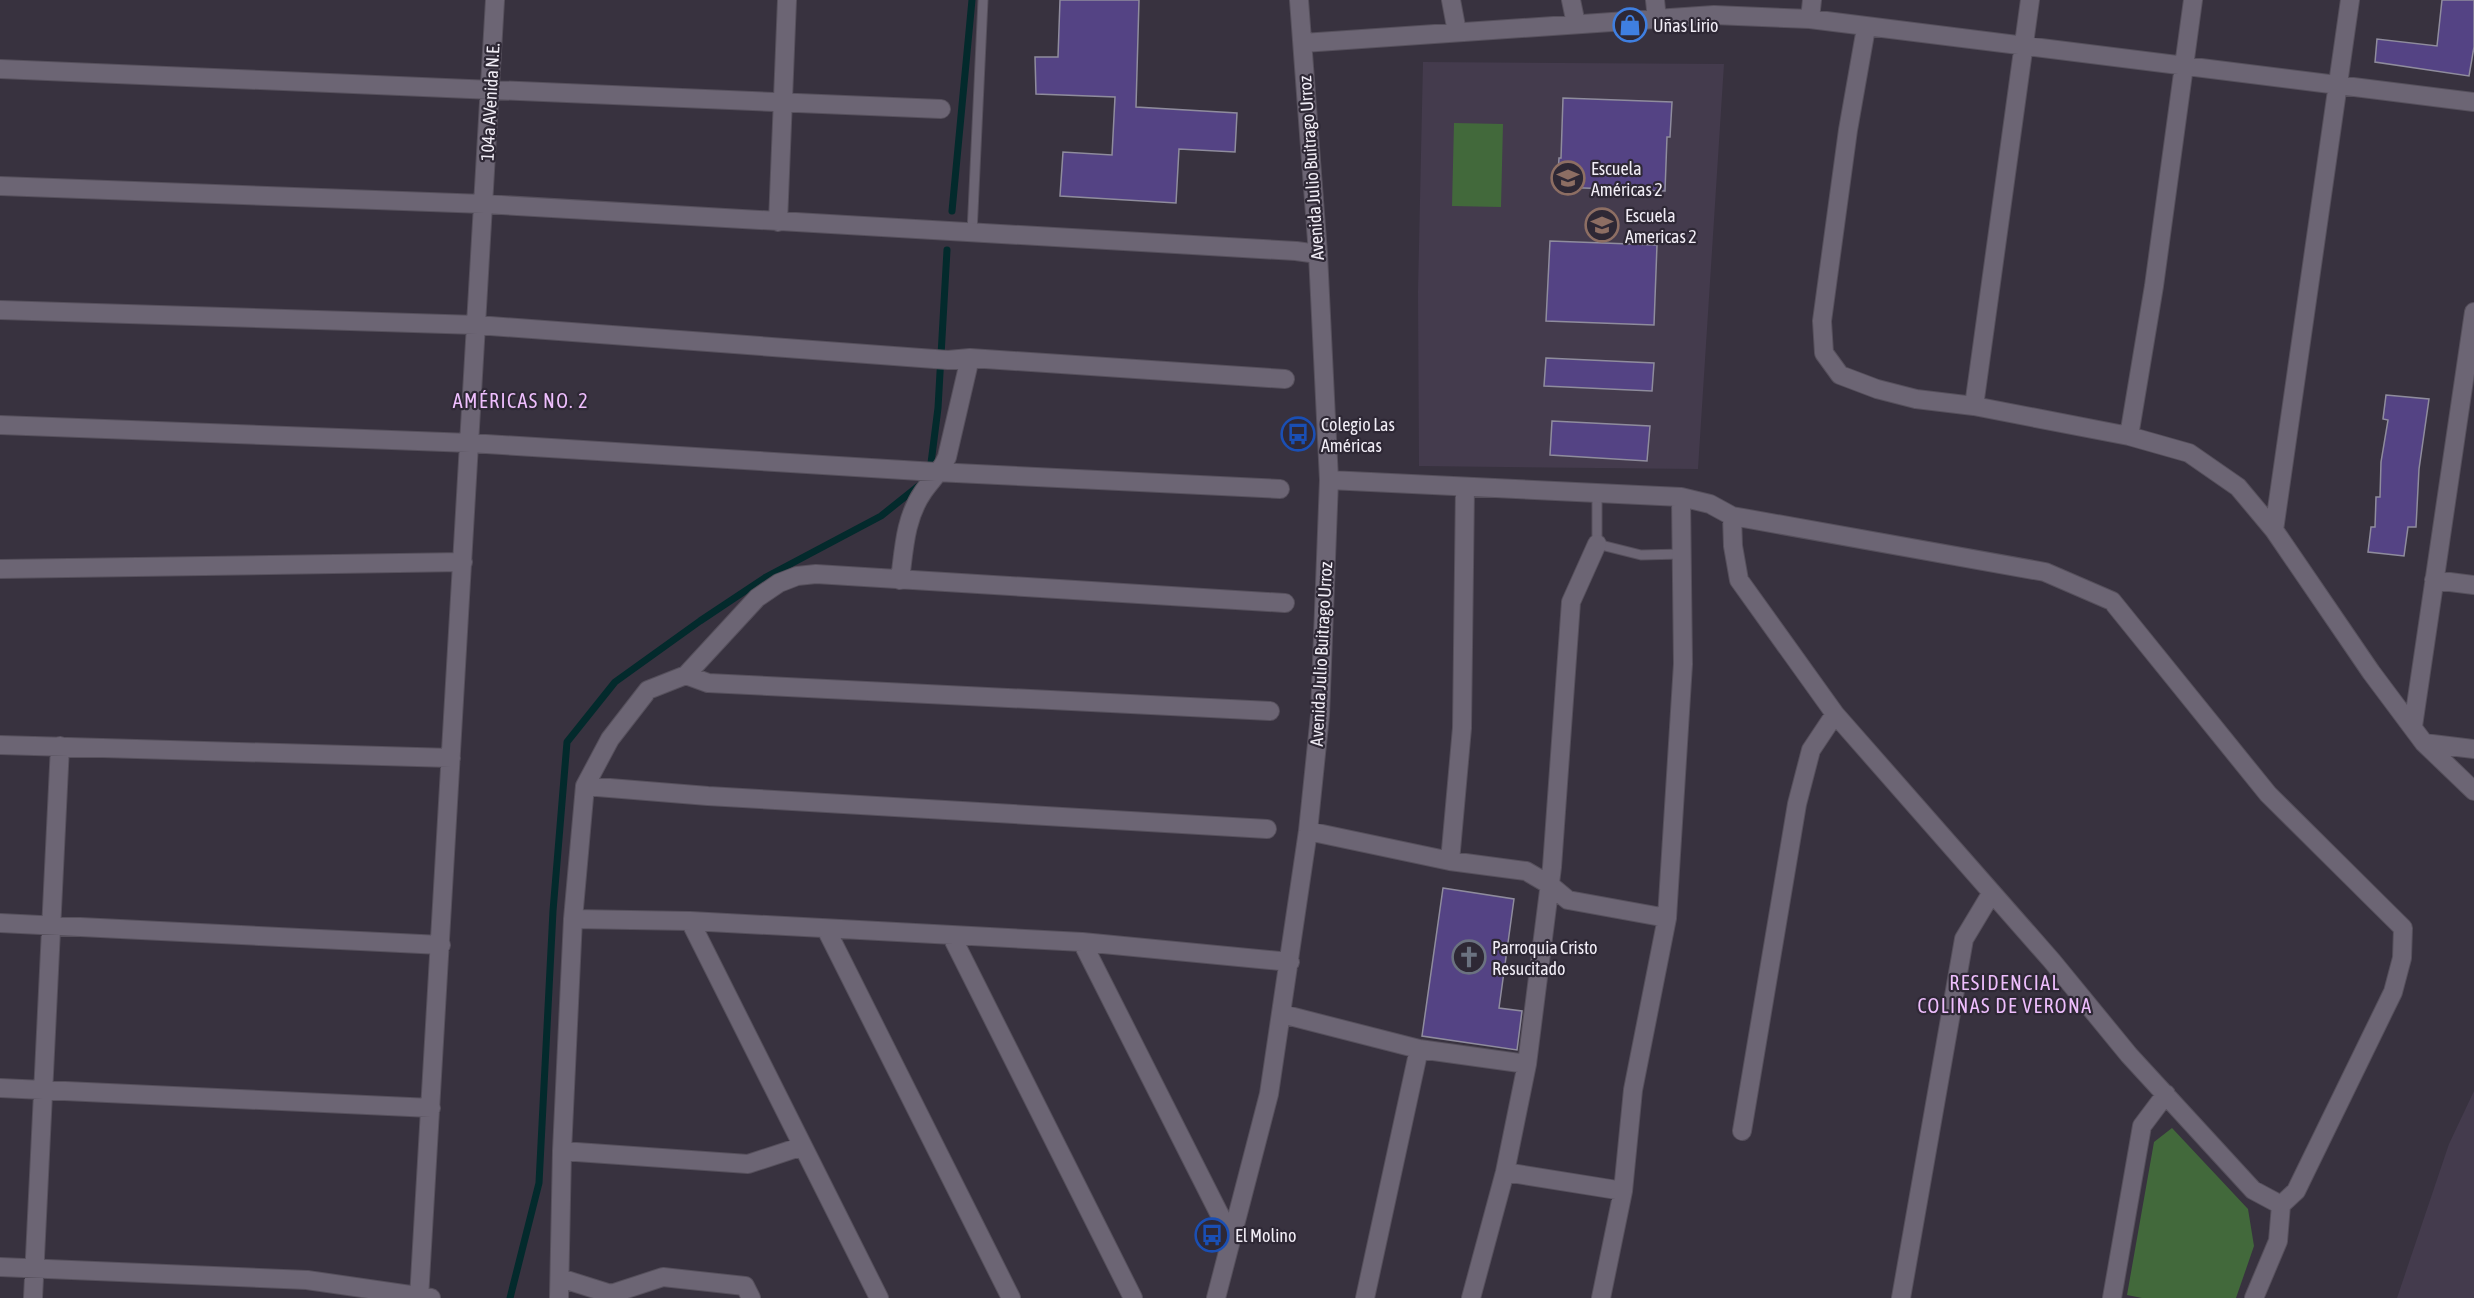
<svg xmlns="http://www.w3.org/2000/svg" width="2474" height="1298" font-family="'Asap Condensed',sans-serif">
<rect width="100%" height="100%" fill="#38323f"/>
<path fill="#443b4d" d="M1423,62L1724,64L1698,469L1419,466L1418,292Z
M2474,1091V1298H2397L2449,1144Z"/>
<path fill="#42693b" d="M1454,123L1503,124L1501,207L1452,206Z
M2172,1128L2248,1209L2254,1246L2236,1298H2142L2127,1295L2154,1142Z"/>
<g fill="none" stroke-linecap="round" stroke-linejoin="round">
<path stroke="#032a2c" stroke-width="7" d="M952,211L972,0
M930,471L938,408L947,250
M510,1298L539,1183L553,911L567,742L615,682L700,621L766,577L881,516L921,484"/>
</g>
<path fill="#544384" stroke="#8f8c9d" stroke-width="1.5" d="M1060,0H1139L1136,107L1237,113L1235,152L1179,149L1176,203L1060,196L1063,152L1112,155L1115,97L1036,94L1035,57H1058Z
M2442,0H2474V47L2469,76L2375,62L2377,39L2437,46Z
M1563,98L1672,102L1670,137H1667L1665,191L1557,187L1559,158H1561Z
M1550,241L1657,245L1654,325L1546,321Z
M1546,358L1654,363L1652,391L1544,386Z
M2386,395L2429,399L2419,469L2416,527H2408L2404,556L2368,552L2371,527H2375L2376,497H2380L2381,462L2388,420L2383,419Z
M1552,421L1650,426L1647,461L1550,455Z
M1443,888L1514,899L1499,1008L1522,1011L1517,1050L1422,1036Z"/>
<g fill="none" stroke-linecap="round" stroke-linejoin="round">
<g stroke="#56505c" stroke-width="11">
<path id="lane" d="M972,233L983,0
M1597,493V544L1641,555L1682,554"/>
</g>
<g stroke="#56505c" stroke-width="20">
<path id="street" d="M1451,0L1457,32
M1571,0L1576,24
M1655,0L1657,19
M1810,19L1812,0
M1866,28L1848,130L1822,321L1824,353L1840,375L1877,389L1916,399L1974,406L2129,436L2189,453L2238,487L2274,530L2371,672L2424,743L2474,791
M1303,43L1714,15L1810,19L2474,102
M0,69L941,109
M0,186L484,204L1296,251L1318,254
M778,222L787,0
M0,310L477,325L948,360L970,358L1285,379
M1974,406L2030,0
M0,425L470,443L936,472L1280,489
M2129,436L2154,286L2193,0
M1329,480L1681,497L1710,504L1732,516L2045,572L2112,601L2268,794L2403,928L2402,958L2393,992L2296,1191L2281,1205L2278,1241L2254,1298
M1732,516L1733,546L1739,580L1835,714L2052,961L2129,1055L2253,1190L2281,1205
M2274,530L2350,0
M0,569L463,562
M900,580C904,549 905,518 923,492C931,480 941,472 947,457L970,358
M2434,580L2474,585
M686,675L708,683L1270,711
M2413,726L2474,312
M2424,743L2474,749
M0,745L451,758
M585,786L708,796L1267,829
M1308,831L1450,861L1526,871L1550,885L1568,900L1667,918
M1450,861L1462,728L1465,487
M573,919L690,921L1082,942L1290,962
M690,921L879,1298
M0,923L441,945
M826,929L1011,1298
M951,935L1133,1298
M1082,942L1232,1239
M1282,1014L1419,1049L1527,1064
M0,1088L431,1108
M1742,1131L1797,804L1811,750L1835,714
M562,1151L748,1164L803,1146
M1505,1172L1623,1191
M0,1267L307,1280L431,1298
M560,1278L611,1294V1298
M611,1294L663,1277L745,1286L751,1298
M33,1298L60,746
M419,1298L495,0
M559,1298L562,1151L573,919L585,786L610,739L648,690L686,675L757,598L779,583L797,576L816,574L1285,603
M1216,1298L1269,1094L1308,831L1320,715L1329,480L1318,254L1299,0
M1365,1298L1419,1049
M1471,1298L1505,1172L1527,1064L1552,867L1571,602L1597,544
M1601,1298L1623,1191L1633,1090L1667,918L1683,664L1681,497
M1901,1298L1964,939L1991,894
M2112,1298L2142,1126L2166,1094"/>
</g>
<use href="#lane" stroke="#6c6574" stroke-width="9"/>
<use href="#street" stroke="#6c6574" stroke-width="18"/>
</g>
<defs>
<g id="shop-ring" transform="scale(1.725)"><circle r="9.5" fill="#2e2835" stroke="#3f7fe0" stroke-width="1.5"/><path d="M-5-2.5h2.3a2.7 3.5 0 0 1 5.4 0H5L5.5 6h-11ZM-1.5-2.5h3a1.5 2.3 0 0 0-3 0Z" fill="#3f7fe0"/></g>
<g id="school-ring" transform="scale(1.725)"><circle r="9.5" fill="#2e2835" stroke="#8d6e63" stroke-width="1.5"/><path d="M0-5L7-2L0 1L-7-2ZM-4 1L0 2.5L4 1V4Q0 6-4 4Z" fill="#8d6e63"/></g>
<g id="bus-ring" transform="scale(1.725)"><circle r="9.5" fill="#2e2835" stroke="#1a4fb4" stroke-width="1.5"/><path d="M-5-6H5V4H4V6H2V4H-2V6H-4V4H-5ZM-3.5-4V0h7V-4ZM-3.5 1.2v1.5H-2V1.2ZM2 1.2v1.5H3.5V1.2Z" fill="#1a4fb4"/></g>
<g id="church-ring" transform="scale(1.725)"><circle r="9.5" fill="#2e2835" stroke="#6b7280" stroke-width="1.5"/><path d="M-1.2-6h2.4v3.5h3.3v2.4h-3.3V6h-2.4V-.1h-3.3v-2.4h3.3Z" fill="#6b7280"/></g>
</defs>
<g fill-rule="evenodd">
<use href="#shop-ring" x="1630" y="25"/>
<use href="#school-ring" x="1568" y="178"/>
<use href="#school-ring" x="1602" y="225"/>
<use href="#bus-ring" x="1298" y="434"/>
<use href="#church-ring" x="1469" y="957"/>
<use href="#bus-ring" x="1212" y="1235"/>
</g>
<g text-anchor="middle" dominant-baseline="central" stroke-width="4.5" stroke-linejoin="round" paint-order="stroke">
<g font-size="18" fill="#f1edf6" stroke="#2e2835" text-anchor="start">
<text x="1653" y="25">Uñas Lirio</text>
<text x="1591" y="168">Escuela<tspan x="1591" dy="21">Américas 2</tspan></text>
<text x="1625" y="215">Escuela<tspan x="1625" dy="21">Americas 2</tspan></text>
<text x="1321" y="424">Colegio Las<tspan x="1321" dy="21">Américas</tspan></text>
<text x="1492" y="947">Parroquia Cristo<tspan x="1492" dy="21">Resucitado</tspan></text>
<text x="1235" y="1235">El Molino</text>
</g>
<g font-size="18" fill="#f1edf6" stroke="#2e2835">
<text transform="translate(490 102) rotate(-87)">104a AVenida N.E.</text>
<text transform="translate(1311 168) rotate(-94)">Avenida Julio Buitrago Urroz</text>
<text transform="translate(1321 654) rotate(-87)">Avenida Julio Buitrago Urroz</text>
</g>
<g font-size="20" letter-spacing="1.5" fill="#eebefd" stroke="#2e2835">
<text x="521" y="400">AMÉRICAS NO. 2</text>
<text x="2005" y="982">RESIDENCIAL<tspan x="2005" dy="23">COLINAS DE VERONA</tspan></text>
</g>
</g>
</svg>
